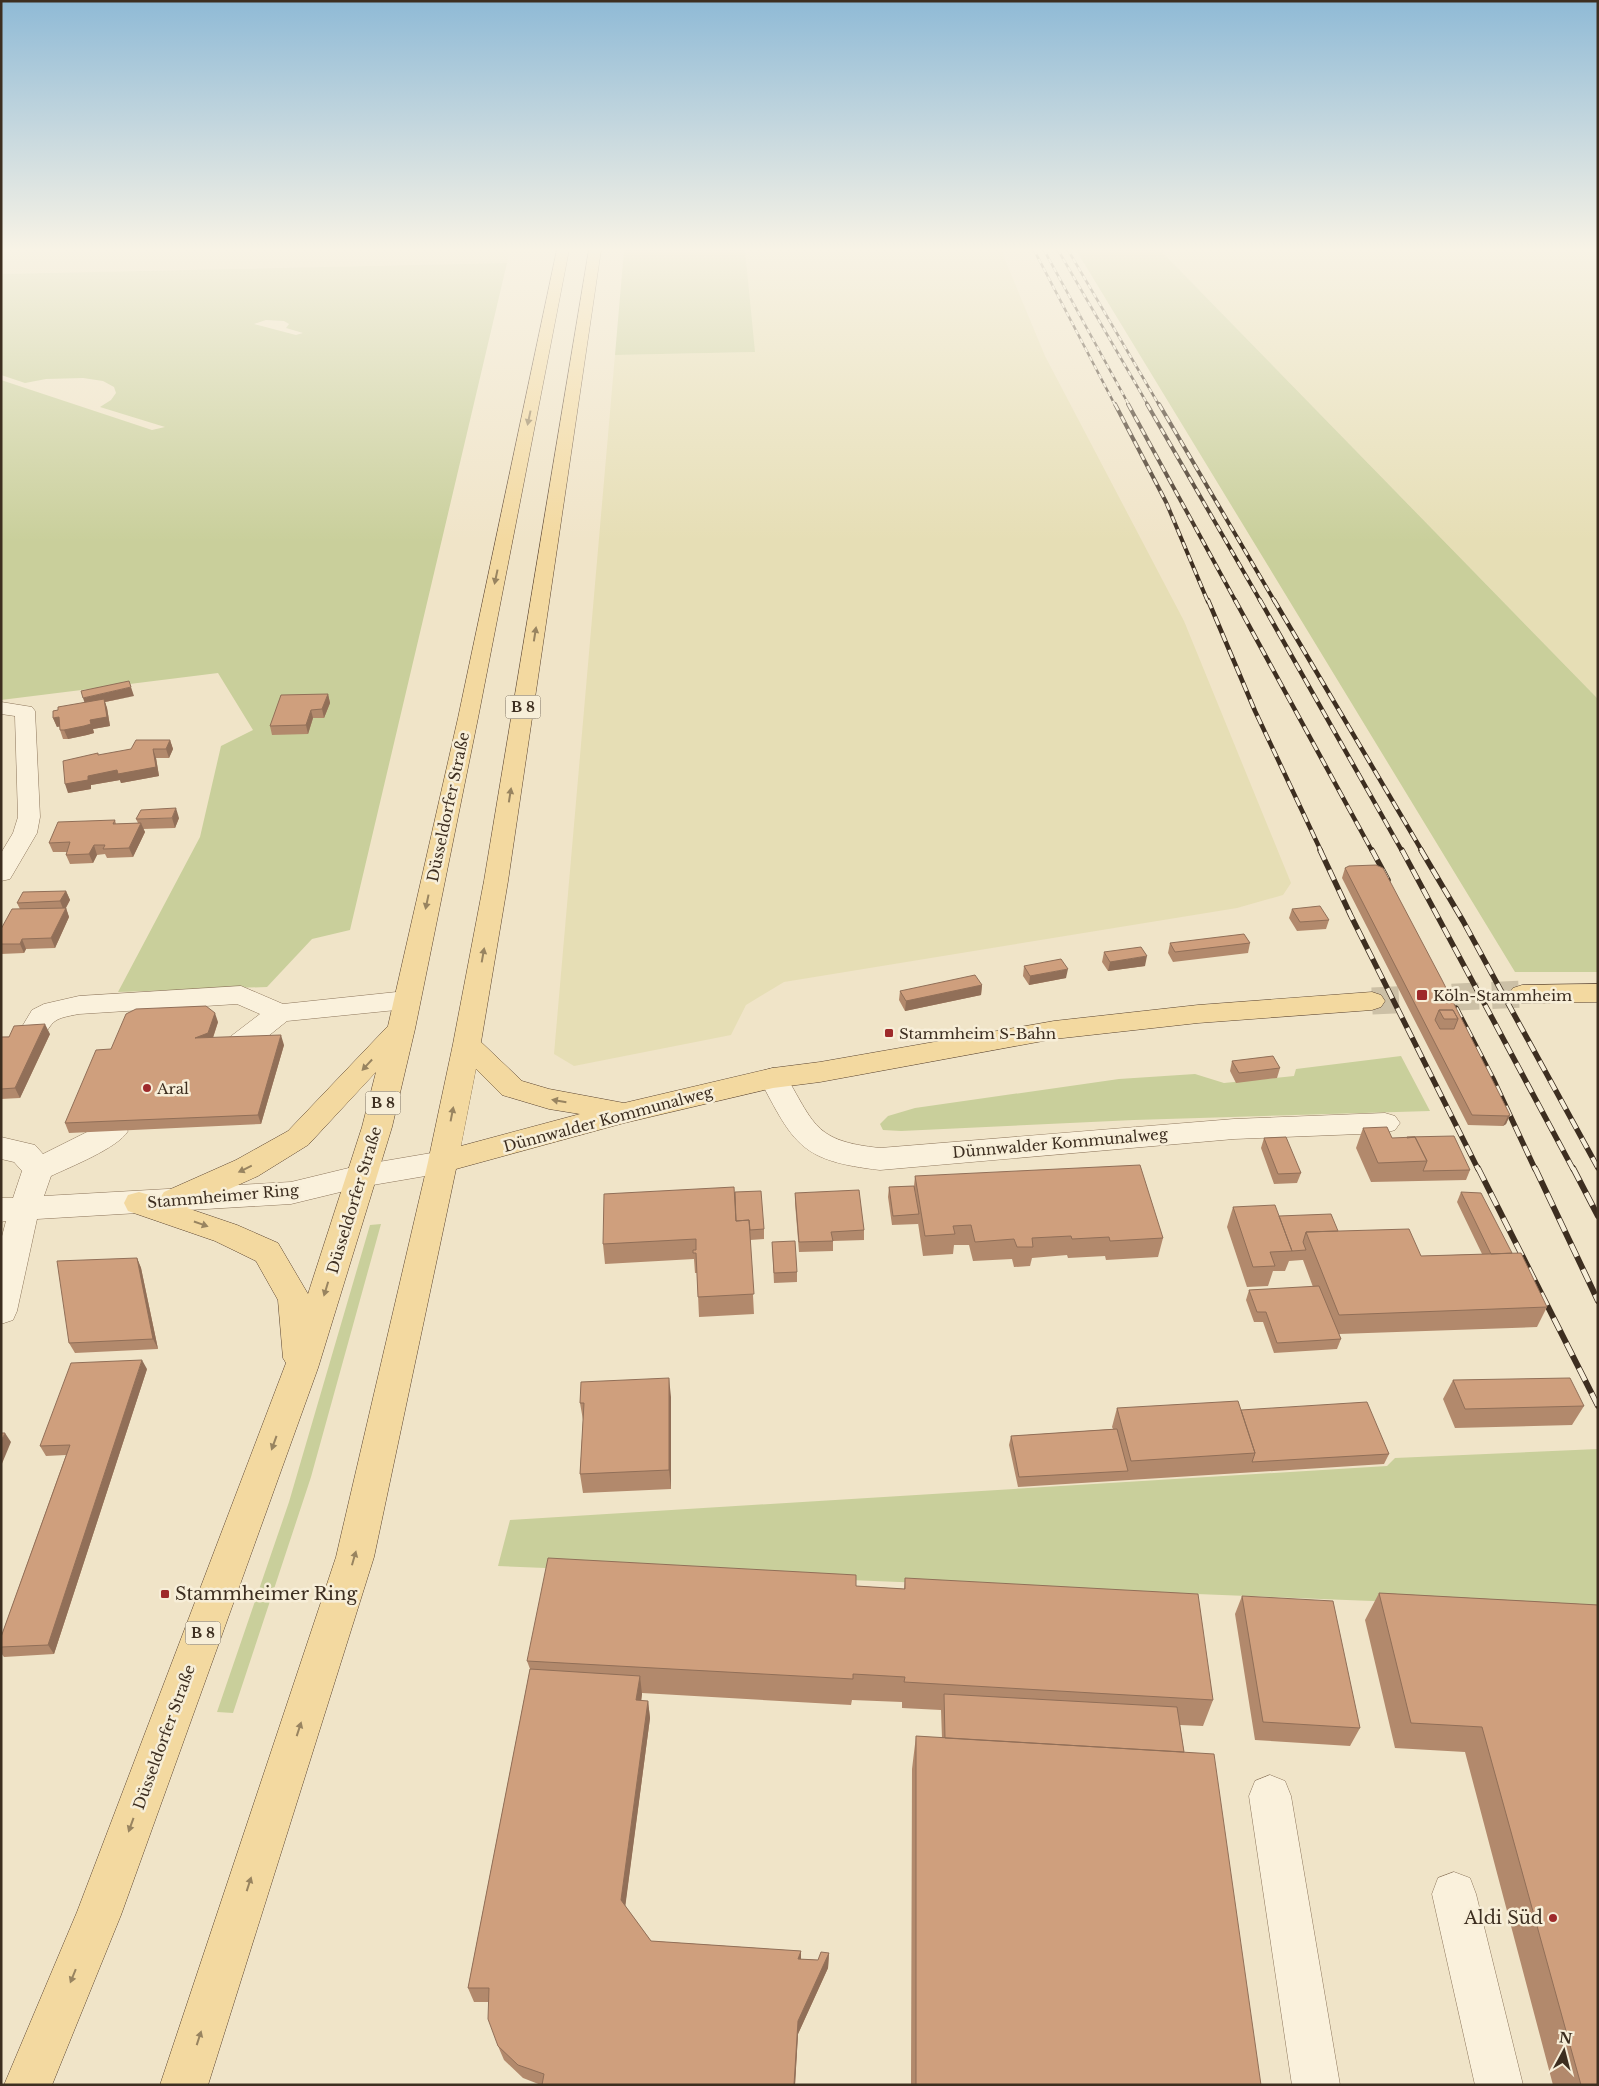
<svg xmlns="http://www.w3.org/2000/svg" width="1599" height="2086" font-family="'Libre Baskerville',serif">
<rect width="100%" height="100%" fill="#f0e4c8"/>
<path fill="#e6deb5" d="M1,250H510L507,263L1,274Z
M745,250H1001L1045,356L1184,621L1291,883L1283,895L1237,908L784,982L746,1005L731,1035L574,1066L554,1054L615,355L754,352Z
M1160,250H1598V699Z"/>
<path fill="#c9cf9b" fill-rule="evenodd" d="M624,250H745L755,352L615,355Z
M1076,250H1160L1598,699V972H1515Z
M507,263L350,930L312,939L267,987L118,992L200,837L221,746L253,730L218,673L1,700V380L152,430L165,427L100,407L111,400L116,393L114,387L103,381L83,378L46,379L25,383L1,375V274ZM266,320L284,321L289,324L286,328L303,333L296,335L254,324Z
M1401,1056L1430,1111L1134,1120L901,1131L883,1130L880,1124L888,1116L915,1108L1119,1079L1195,1074L1224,1083L1294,1076L1296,1069Z
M381,1224L311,1477L233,1713L217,1712L289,1502L370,1225Z
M1598,1449V1610L498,1566L510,1520L1387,1466L1395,1458Z"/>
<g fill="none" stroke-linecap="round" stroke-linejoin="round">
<path stroke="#ccc0a6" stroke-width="27" stroke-dasharray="27 13" stroke-linecap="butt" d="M1372,1001L1522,994"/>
<g stroke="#8d765c" stroke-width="1">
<path id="minor" d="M1,702L32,707L35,711L40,817L37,833L13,874L10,879L1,881V853L13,833L18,817L15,716L1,714Z
M241,986L283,1004L406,991L415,994L419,1000L415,1006L406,1009L287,1021L246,1054L236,1056L226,1054L222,1047L226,1040L260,1014L237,1004L79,1014C53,1019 54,1019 41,1041L31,1044L21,1041L17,1035L32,1010L44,1004L79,996Z
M773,1068L783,1071C815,1124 813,1141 880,1148L1234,1119L1385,1113L1395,1116L1400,1123L1395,1130L1385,1133L1234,1139L880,1170C801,1161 794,1145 759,1078L763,1071Z
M113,1121L123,1124L128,1131C118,1148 70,1167 51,1176L44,1196L291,1182L361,1165L443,1151L454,1154L458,1162L454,1170L443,1173L361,1187L291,1204L37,1219L17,1311L13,1320L1,1324V1240L6,1221L1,1222V1198H13L22,1171L14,1162L1,1159V1137L35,1145L43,1154L103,1124Z
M1270,1775L1285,1781L1291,1796L1340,2085H1292L1249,1796L1255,1781Z
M1454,1872L1470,1878L1476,1894L1523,2085H1475L1432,1894L1438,1878Z"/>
</g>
<g stroke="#5b4430" stroke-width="1">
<path id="major" d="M557,250H569L478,718L415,1029L392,1127L318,1368L121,1915L52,2085H4L77,1912L286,1363L283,1358L278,1300L256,1261L215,1241L128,1211L124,1203L128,1195L139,1192L160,1198L164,1192L236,1160L288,1131L388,1026L458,718ZM376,1072L362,1127L308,1294L278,1243L237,1225L187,1208L258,1176L308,1145Z
M589,250H601L508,881L481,1042L522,1081L549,1089L624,1103L773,1068L820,1062L1054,1021L1198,1005L1372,992L1381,995L1385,1001L1381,1007L1372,1010L1198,1023L1054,1039L820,1082L773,1088L624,1123L456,1169L374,1557L208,2085H160L336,1557L428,1162L453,1044L484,881ZM476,1069L502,1095L549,1109L580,1114L461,1146Z
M1598,984V1002L1522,1003L1513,1000L1509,994L1513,988L1522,985Z"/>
</g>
<use href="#minor" fill="#faf1dc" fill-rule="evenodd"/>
<use href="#major" fill="#f3d9a0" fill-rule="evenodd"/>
<g stroke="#3d2e20" stroke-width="2.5">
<path id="rail-far4" d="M1034,250L1115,405
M1044,250L1129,405
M1058,250L1148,405
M1068,250L1159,405"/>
</g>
<g stroke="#3d2e20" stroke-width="4">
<path id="rail-far3" d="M1115,404L1166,502L1208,602
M1128,404L1236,602
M1147,404L1261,602
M1159,404L1275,602"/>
</g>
<g stroke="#3d2e20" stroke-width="4.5">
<path id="rail-far2" d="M1208,600L1255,711L1321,851
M1235,600L1372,851
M1260,600L1402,851
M1274,600L1422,851"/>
</g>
<g stroke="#3d2e20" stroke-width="5.5">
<path id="rail-far1" d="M1320,850L1351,916L1478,1169
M1372,850L1388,880
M1402,850L1573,1169
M1421,850L1463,921L1598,1168
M1456,1008L1493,1079L1535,1169"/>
</g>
<g stroke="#3d2e20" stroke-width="6">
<path id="rail" d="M1478,1168L1598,1406
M1535,1168L1598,1301
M1573,1168L1598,1216"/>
</g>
<use href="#rail-far4" stroke="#f7eed8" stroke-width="2" stroke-dasharray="5" stroke-linecap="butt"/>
<use href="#rail-far3" stroke="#f7eed8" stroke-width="2.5" stroke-dasharray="7" stroke-linecap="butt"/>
<use href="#rail-far2" stroke="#f7eed8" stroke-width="3" stroke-dasharray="9" stroke-linecap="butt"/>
<use href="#rail-far1" stroke="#f7eed8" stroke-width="4" stroke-dasharray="11" stroke-linecap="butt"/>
<use href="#rail" stroke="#f7eed8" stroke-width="4.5" stroke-dasharray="14" stroke-linecap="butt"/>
</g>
<path fill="#b2896c" d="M328,694L330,703L324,718H313L308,734L272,735L270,726Z
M134,696L105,702L107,708L110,726L93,729L94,733L87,735L68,739H63L60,730V726L57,727L53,718V711Z
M170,740L173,749L169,758H156L159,776L121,783L120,780L91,785V789L68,793L131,749Z
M179,818L175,828L143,829L145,832L133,857L107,858L105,854L97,855L93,863L70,864L66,855L67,852H53L49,843L115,820L116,824L138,823L136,819Z
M1376,865L1510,1115L1506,1124L1503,1126L1468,1125L1342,878L1345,868Z
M66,891L70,900L66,908L69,917L55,948L26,949L24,953L1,954V929L20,909L17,903Z
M1292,909L1329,920L1326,929L1297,931L1289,918Z
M1170,943H1250L1248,953L1173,962L1168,953Z
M1104,952L1145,966L1108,971L1102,962Z
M1024,966L1066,978L1029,985L1023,976Z
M982,985L981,995L905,1011L899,1000L900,991Z
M218,1022L213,1038L284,1045L261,1124L69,1133L65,1123L111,1049Z
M50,1034L20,1098L1,1099V1037Z
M1232,1061L1280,1068L1277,1078L1236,1083L1230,1071Z
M1363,1128L1392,1138H1406L1407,1137L1470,1170L1466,1180L1371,1182L1356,1148Z
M1264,1138L1301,1173L1297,1183L1274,1184L1261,1148Z
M915,1176L1163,1238L1158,1257L1106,1260L1105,1256L1068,1258L1067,1255L1032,1258L1030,1266L1014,1267L1012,1259L973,1261L969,1245H954L953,1254L923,1256L918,1223V1224L892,1225L888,1197L889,1187L914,1186Z
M735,1192L764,1229V1239L750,1240L754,1314L699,1317L697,1273H695L694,1259L605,1264L603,1244Z
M1461,1192L1512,1253L1547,1307L1537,1327L1339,1334L1341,1339L1337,1349L1274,1353L1263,1322H1254L1246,1300L1249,1290L1313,1287L1303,1260H1302L1289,1261L1285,1271H1273L1268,1286L1247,1287L1227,1227L1233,1207L1279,1216L1338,1231L1421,1256L1482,1254L1457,1202Z
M795,1193L864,1230V1240L833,1241V1251L799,1252L795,1203Z
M772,1242L797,1272V1282L774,1283Z
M137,1258L141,1268L158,1349L75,1353L69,1343Z
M147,1369L54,1654L4,1657L1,1653V1637L66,1455L46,1456L40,1446Z
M1453,1380L1584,1406L1572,1425L1455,1428L1443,1399Z
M671,1397V1489L583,1493L580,1474L583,1420L580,1403Z
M1117,1408L1241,1410L1389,1454L1384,1464L1018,1487L1009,1445L1011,1436L1113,1429L1112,1427Z
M905,1578L1213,1700L1203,1726L1180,1725L1184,1752L1261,2085H911L912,1769L916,1736L942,1738L941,1710L902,1708V1702L852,1700L851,1705L642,1693L641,1701H648L650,1718L625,1906L651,1941L801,1951V1959L818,1960L829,1953L828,1968L798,2034L795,2085H541L523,2078L504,2060L498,2046L489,2002H474L468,1988L530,1669L527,1661L856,1586L904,1589Z
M1379,1593L1598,1605V2085H1553L1465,1752L1395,1748L1365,1620Z
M1242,1596L1360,1728L1350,1746L1255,1740L1235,1614Z"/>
<path fill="#916f58" d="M131,687L134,696L105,702L107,708L110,726L93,729L94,733L87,735L68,739L64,730L86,707L83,698Z
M328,694L330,703L324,718L322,709Z
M311,710L313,718L308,734L306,725Z
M59,717L62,726L57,727L53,718Z
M170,740L173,749L169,758L166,749Z
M153,749L156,758L159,776L121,783L120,780L91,785V789L68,793L65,784Z
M176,808L179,818L175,828L172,818Z
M141,823L145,832L133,857L129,848Z
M94,845L97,855L93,863L89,854Z
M66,891L70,900L64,911L60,901Z
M66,908L69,917L55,948L51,938Z
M22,939L26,949L24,953L20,944Z
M1147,956L1145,966L1108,971L1110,962Z
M1068,969L1066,978L1029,985L1030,976Z
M982,985L981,995L905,1011L906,1001Z
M215,1013L218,1022L211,1043L195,1038Z
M45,1024L50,1034L20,1098L15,1088Z
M281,1035L284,1045L261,1124L258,1115Z
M1510,1115L1506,1124L1503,1126L1508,1116Z
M137,1258L141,1268L158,1349L153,1339Z
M142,1360L147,1369L54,1654L48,1645Z
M669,1378L671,1397V1489L669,1470Z
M5,1433L11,1442L1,1466V1441Z
M640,1676L642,1694L639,1718L636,1700Z
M648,1701L650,1718L624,1916L621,1900Z
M801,1951V1965L798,1959Z
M829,1953L828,1968L798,2034L795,2085H794L798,2021Z"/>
<path fill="#cf9f7d" stroke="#916f58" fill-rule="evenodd" d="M129,681L131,687L83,698L81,691Z
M328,694L322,709L311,710L306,725L270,726L281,695Z
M104,699L107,717L90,720L91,724L84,726L64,730H60L59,717L53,718V711L58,710V707Z
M136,740H170L166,749H153L156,767L118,774L117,770L88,776V780L65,784L63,761L98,753V755L131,749Z
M176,808L172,818L136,819L141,810Z
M115,820L113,824L141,823L129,848L103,849L105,845H94L89,854L66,855L70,842L49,843L58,822Z
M1376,865L1383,868L1442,980L1510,1115L1508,1116L1472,1115L1345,868L1349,866ZM1439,1010H1453L1458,1019L1454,1029H1440L1435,1020Z
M66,891L60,901L17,903L23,892Z
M1320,906L1329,920L1300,922L1292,909Z
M66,908L51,938L22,939L20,944H1V929L12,909Z
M1244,934L1250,943L1175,952L1170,943Z
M1141,947L1147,956L1110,962L1104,952Z
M1061,959L1068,969L1030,976L1024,966Z
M975,975L982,985L906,1001L900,991Z
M206,1006L215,1013L208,1033L195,1038L281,1035L258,1115L65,1123L96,1050L111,1049L126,1014L136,1009Z
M1439,1010H1453L1458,1019H1444Z
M45,1024L15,1088L1,1089V1037H9L14,1026Z
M1273,1056L1280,1068L1239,1073L1232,1061Z
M1387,1127L1392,1138L1415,1137L1427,1161L1378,1163L1363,1128Z
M1454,1136L1470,1170L1423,1171L1427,1161L1415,1137L1407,1138V1137Z
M1286,1137L1301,1173L1278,1174L1264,1138Z
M1140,1165L1163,1238L1110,1241L1109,1237L1072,1239L1071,1236L1032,1238L1033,1247H1017L1014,1239L975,1242L971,1225L953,1226L955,1234L925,1236L915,1176Z
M914,1186L919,1214L893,1216L889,1187Z
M734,1187L736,1221L749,1220L754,1294L698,1297L696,1253H693V1250H696V1239L603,1244L604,1194Z
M859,1190L864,1230L831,1232L833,1241L799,1242L795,1193Z
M761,1191L764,1229L750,1230L749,1220L736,1221L735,1192Z
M1461,1192L1481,1193L1512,1253L1491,1254Z
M1275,1205L1292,1251L1270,1252L1275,1266L1253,1267L1233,1207Z
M1331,1214L1338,1231L1306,1232L1303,1242L1306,1250L1292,1251L1279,1216Z
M1409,1229L1421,1256L1521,1253L1547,1307L1339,1315L1306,1232Z
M795,1241L797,1272L774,1273L772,1242Z
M137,1258L153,1339L69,1343L57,1261Z
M1319,1286L1341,1339L1277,1343L1266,1312H1257L1249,1290Z
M142,1360L48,1645L1,1647V1637L70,1445L40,1446L71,1363Z
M669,1378V1470L580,1474L584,1403H580L581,1382Z
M1570,1378L1584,1406L1465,1409L1453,1380Z
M1238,1401L1255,1453L1131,1461L1117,1408Z
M1367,1402L1389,1454L1252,1462L1255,1453L1241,1410Z
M1117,1429L1128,1471L1019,1477L1011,1436Z
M1,1433H5L1,1441Z
M548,1558L856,1575V1586L905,1589V1578L1198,1594L1213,1700L904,1682L905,1677L853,1674V1679L527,1661Z
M1379,1593L1598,1605V2085H1581L1482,1727L1411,1723Z
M1242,1596L1333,1601L1360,1728L1263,1722Z
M530,1669L640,1676L636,1700L648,1701L621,1900L651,1941L801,1951L798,1959L818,1960L821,1952L829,1953L798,2021L794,2085H542L544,2074L518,2065L498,2046L488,2019L489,1988H468Z
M944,1694L1177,1707L1184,1752L945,1738Z
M916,1736L1214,1754L1261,2085H916Z"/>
<defs><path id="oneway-solid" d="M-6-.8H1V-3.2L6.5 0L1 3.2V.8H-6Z" transform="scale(1.25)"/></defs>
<g fill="#988460">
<use href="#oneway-solid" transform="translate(529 418) rotate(102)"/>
<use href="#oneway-solid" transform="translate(496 577) rotate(102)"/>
<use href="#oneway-solid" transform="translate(535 634) rotate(-81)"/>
<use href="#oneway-solid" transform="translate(510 795) rotate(-81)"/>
<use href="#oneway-solid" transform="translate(427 902) rotate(102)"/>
<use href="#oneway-solid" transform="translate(483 955) rotate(-80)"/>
<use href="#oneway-solid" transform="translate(367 1065) rotate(133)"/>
<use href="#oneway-solid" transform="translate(559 1101) rotate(-170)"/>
<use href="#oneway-solid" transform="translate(452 1114) rotate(-79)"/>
<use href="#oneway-solid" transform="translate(245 1169) rotate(154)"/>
<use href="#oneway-solid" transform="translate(201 1224) rotate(19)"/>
<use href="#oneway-solid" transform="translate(326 1289) rotate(107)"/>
<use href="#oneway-solid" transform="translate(274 1443) rotate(110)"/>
<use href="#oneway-solid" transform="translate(354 1558) rotate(-74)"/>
<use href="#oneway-solid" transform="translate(299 1729) rotate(-72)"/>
<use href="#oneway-solid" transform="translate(131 1825) rotate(110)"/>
<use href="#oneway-solid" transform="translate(249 1884) rotate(-72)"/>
<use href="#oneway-solid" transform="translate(73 1976) rotate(112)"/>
<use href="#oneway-solid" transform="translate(199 2038) rotate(-72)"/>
</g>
<linearGradient id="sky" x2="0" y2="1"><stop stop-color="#8fbad6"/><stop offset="0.46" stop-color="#f8f3e6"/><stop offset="1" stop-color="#f8f3e6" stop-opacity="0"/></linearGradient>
<rect width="1599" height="542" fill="url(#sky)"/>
<g fill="#9e2a2b" stroke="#f7eed8" stroke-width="2">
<rect x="1416" y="989" width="12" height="12" rx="2.5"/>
<rect x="884" y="1028" width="10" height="10" rx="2.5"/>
<circle cx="147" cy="1088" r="5"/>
<rect x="160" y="1589" width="10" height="10" rx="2.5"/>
<circle cx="1553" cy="1918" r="5"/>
</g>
<g text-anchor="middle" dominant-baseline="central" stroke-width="5" stroke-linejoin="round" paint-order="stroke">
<g fill="#f7eed8" stroke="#756857" stroke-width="1">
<rect x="505.5" y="695.5" width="35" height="23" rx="4"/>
<rect x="365.5" y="1091.5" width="35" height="23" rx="4"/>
<rect x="185.5" y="1621.5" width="35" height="23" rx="4"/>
</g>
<g font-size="14" font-weight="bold" fill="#3d2e20">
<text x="523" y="707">B 8</text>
<text x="383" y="1103">B 8</text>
<text x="203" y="1633">B 8</text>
</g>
<g font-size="15" fill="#3d2e20" stroke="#f7eed8">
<text transform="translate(448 807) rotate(-78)">Düsseldorfer Straße</text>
<text transform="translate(608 1119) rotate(-15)">Dünnwalder Kommunalweg</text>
<text transform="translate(1060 1143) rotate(-5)">Dünnwalder Kommunalweg</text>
<text transform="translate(223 1196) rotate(-5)">Stammheimer Ring</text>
<text transform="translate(354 1200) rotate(-73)">Düsseldorfer Straße</text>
<text transform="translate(164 1737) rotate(-70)">Düsseldorfer Straße</text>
</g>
<g font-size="15" fill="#3d2e20" stroke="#f7eed8" text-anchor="start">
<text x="1433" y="995">Köln-Stammheim</text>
<text x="899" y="1033">Stammheim S-Bahn</text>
<text x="157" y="1088">Aral</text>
</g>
<g font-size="18" fill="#3d2e20" stroke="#f7eed8" text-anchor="start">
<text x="175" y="1594">Stammheimer Ring</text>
<text x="1543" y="1918" text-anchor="end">Aldi Süd</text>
</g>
</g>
<rect width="1599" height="2086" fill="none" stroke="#3d2e20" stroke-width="5"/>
<g transform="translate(1564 2051) rotate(7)" stroke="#f7eed8" stroke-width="4" paint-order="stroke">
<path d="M0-4L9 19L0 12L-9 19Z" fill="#3d2e20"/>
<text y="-8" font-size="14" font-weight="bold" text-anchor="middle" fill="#3d2e20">N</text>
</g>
</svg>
